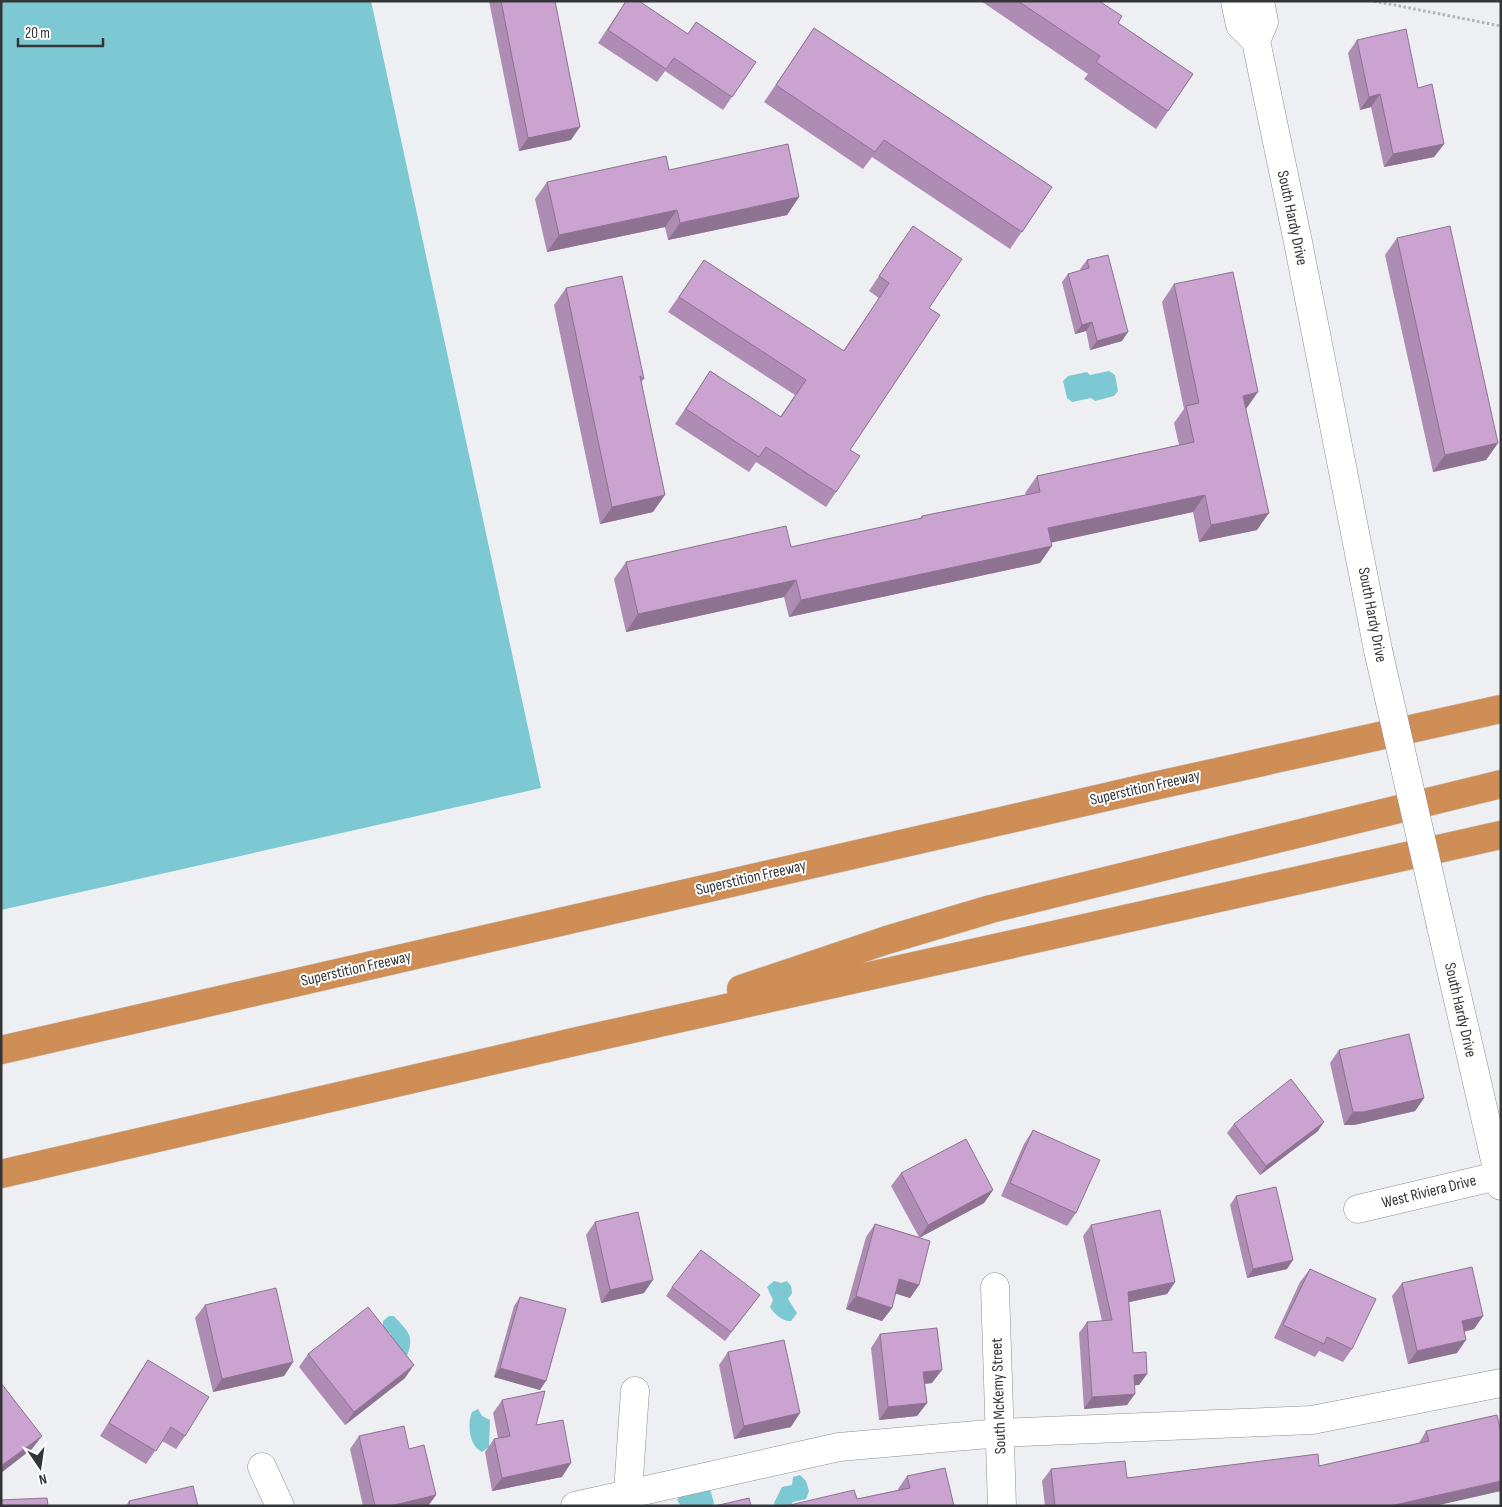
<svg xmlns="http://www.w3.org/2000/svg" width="1502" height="1507" font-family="'Sofia Sans Condensed',sans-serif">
<rect width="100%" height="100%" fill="#edeff3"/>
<path fill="#7cc8d3" d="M1,1H371L541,788L1,910Z
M1109,371L1115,375L1118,391L1114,396L1095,401L1091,398L1072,402L1067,398L1063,381L1068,376L1087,372L1090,375Z
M774,1281L781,1283L787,1281L791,1286L792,1293L788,1299L797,1313L791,1321C783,1322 774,1314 770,1307L773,1300L767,1287Z
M389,1316H394C409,1333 415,1335 406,1359L392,1340L390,1333L383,1334V1321Z
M478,1409L482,1416L490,1420L489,1447L482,1452C469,1446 467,1424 472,1412Z
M800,1475L806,1481L809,1491L806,1499L793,1502L790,1506H775L774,1503L782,1487L792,1485L793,1477Z
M710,1489L714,1503L712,1506H681L677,1500L682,1494H694Z"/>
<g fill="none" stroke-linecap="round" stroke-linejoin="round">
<g stroke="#8c8e92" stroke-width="29">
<path id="minor" d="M1235,1L1240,25L1256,41L1298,242L1378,650
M1256,41L1264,22L1260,1
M1441,926L1501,1186
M1358,1209L1501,1175
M995,1287L1002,1506
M262,1467L280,1506
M575,1506L839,1447L1000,1433L1312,1420L1501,1383
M627,1506L635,1391"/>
</g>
<g stroke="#cacacb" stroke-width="29">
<path id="highway" d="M741,989L887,940L991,909L1501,784
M1,1050L1154,786L1501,709
M1,1174L578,1041L1501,835"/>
</g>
<path stroke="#b2b4b7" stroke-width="3" stroke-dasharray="2.5 2.5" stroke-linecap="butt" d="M1374,1L1501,26"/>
<use href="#minor" stroke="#fff" stroke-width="28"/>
<use href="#highway" stroke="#ce8e55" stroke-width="28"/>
<g stroke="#8c8e92" stroke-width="29" stroke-linecap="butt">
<path id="minor-bridge" d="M1378,650L1441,926"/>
</g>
<use href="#minor-bridge" stroke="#fff" stroke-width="28"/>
</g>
<path fill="#af8cb3" d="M489,1H555L571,140L519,151Z
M626,1L688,34L696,22L756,62L723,110L665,71L657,82L598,43Z
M981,1H1099L1118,23L1193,74L1156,129L1084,79L1088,74Z
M814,28L1052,187L1010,249L872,157L863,169L764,102Z
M1357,40L1418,88L1444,144L1434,157L1384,167L1371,107L1360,110L1348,53Z
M669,170L799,197L787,215L668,240L665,227L547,252L535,199L547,182Z
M1397,238L1498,443L1486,460L1433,472L1385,255Z
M902,241L929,308L850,450L836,492L826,507L756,462L749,472L675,424L710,371L780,417L795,395L668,312L704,260L843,351L879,298L869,291Z
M1087,260L1122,341L1090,350L1086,331L1075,334L1062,282L1068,274L1081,270L1080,269Z
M1174,284L1246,409L1257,530L1199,542L1193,512L1051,542L1040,563L789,617L784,597L626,632L614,579L626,562L791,547L920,519L922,516L1026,495L1025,493L1037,476L1179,445L1174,423L1184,409L1162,302Z
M566,288L644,379L641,382L653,512L600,524L554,305Z
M1339,1050L1424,1098L1415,1111L1354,1125H1344L1330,1063Z
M1234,1124L1318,1131L1260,1175L1227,1133Z
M1033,1130L1076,1213L1067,1226L1001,1196L1024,1144Z
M901,1173L993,1190L984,1203L920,1237L919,1285L910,1298L896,1293L892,1308L882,1321L846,1309L866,1237L875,1224L919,1237L891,1186Z
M1236,1196L1287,1269L1247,1278L1230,1205Z
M595,1222L644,1293L601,1303L586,1235Z
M1091,1225L1175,1282L1167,1294L1129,1302L1133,1353L1147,1374L1139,1385H1135L1127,1405L1084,1409L1079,1333L1087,1322L1102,1321L1083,1236Z
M1310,1269L1352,1349L1343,1362L1319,1351L1315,1357L1274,1338L1300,1282Z
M1402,1283L1483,1316L1474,1329L1464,1332L1457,1353L1408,1364L1392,1296Z
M672,1287L753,1304L725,1341L666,1296Z
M520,1297L540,1390L494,1377L514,1306Z
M205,1305L293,1362L284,1376L213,1392L195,1318Z
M880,1334L932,1383L925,1384L927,1403L917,1416L879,1420L871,1348Z
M728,1352L791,1427L734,1439L719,1365Z
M308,1354L405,1378L345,1425L299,1367Z
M148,1360L185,1436L176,1449L162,1441L146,1464L100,1436L139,1373Z
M502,1400L536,1425L562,1477L492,1491L485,1452L494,1439L498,1438L493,1413Z
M1497,1415L1435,1506H1045L1042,1481L1051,1469L1127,1478L1319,1466L1419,1443L1426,1431Z
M359,1436L409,1449L436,1495L428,1506H363L350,1449Z
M907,1476L954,1506L857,1499L898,1490V1489Z
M129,1501L198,1506H126Z"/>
<path fill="#8e7292" d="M1380,94L1371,107L1360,110L1369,97Z
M580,127L571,140L519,151L528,138Z
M1444,144L1434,157L1384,167L1393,154Z
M799,197L787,215L668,240L680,223Z
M677,210L665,227L547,252L559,235Z
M1092,322L1086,331L1075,334L1082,325Z
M1128,332L1122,341L1090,350L1097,341Z
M1258,392L1246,409L1243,396Z
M1498,443L1486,460L1433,472L1445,455Z
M665,495L653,512L600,524L612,507Z
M1205,495L1193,512L1036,546L1048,528Z
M1269,513L1257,530L1199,542L1211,525Z
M1052,546L1040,563L789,617L801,600Z
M796,580L784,597L626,632L638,614Z
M1424,1098L1415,1111L1354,1125H1344L1353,1112Z
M1324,1122L1318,1131L1260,1175L1266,1166Z
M993,1190L984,1203L919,1238L928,1225Z
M1293,1260L1287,1269L1247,1278L1253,1269Z
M899,1279L919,1285L910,1298L890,1292Z
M653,1280L644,1293L601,1303L610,1290Z
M1175,1282L1167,1294L1120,1304L1128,1292Z
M856,1296L892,1308L882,1321L846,1309Z
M1483,1316L1474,1329L1453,1334L1462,1321Z
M1466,1340L1457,1353L1408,1364L1417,1351Z
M293,1362L284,1376L213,1392L222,1379Z
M414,1365L405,1378L345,1425L354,1412Z
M500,1368L546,1381L540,1390L494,1377Z
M942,1370L932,1383L914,1385L923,1372Z
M1147,1374L1139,1385L1126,1386L1134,1375Z
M1135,1394L1127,1405L1084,1409L1092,1397Z
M927,1403L917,1416L879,1420L888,1407Z
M800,1413L791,1427L734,1439L744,1426Z
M42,1436L32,1449L1,1473V1466Z
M571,1463L562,1477L492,1491L502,1478Z
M1501,1481V1491L1435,1506H1390Z
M436,1495L428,1506H390Z"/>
<path fill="#cba3d0" stroke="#8e7292" d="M501,1H555L580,127L528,138Z
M626,1H639L688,34L696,22L756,62L732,97L674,58L666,69L608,30Z
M1018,1H1099L1122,16L1118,23L1193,74L1168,111L1096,62L1100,56Z
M814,28L1052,187L1022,232L884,140L875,152L776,85Z
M1406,29L1418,88L1432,84L1444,144L1393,154L1380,94L1369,97L1357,40Z
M788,144L799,197L680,223L677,210L559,235L547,182L666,156L669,170Z
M913,226L962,259L929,308L940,315L850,450L860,456L836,492L766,447L759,457L686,409L710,371L781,417L806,380L679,297L704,260L844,351L889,283L879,276Z
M1450,226L1498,443L1445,455L1397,238Z
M1108,255L1128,332L1097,341L1092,322L1082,325L1068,274L1089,268L1087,260Z
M1233,272L1258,392L1243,396L1269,513L1211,525L1205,495L1048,528L1052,546L801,600L796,580L638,614L626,562L786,526L791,547L922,518V516L1040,492L1037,476L1194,442L1186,406L1199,403L1174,284Z
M622,276L644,379L640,376L665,495L612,507L566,288Z
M1409,1034L1424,1098L1363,1112H1353L1339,1050Z
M1291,1079L1324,1122L1266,1166L1234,1124Z
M1033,1130L1100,1160L1076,1213L1010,1183Z
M966,1139L993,1190L928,1225L901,1173Z
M1276,1187L1293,1260L1253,1269L1236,1196Z
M1160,1210L1175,1282L1128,1292L1133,1353L1146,1352L1147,1374L1134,1375L1135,1394L1092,1397L1087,1322L1112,1320L1091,1225Z
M638,1212L653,1280L610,1290L595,1222Z
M875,1224L930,1241L919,1285L899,1279L892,1308L856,1296Z
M701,1250L760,1295L731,1332L672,1287Z
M1472,1267L1483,1316L1462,1321L1466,1340L1417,1351L1402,1283Z
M1310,1269L1376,1299L1352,1349L1327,1337L1324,1344L1283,1325Z
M276,1288L293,1362L222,1379L205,1305Z
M520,1297L566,1309L546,1381L500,1368Z
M368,1307L414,1365L354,1412L308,1354Z
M937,1328L942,1370L923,1372L927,1403L888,1407L880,1334Z
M784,1340L800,1413L744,1426L728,1352Z
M148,1360L209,1397L185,1436L171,1427L156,1451L109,1423Z
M1,1383L42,1436L1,1466Z
M545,1391L536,1425L563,1420L571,1463L502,1478L494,1439L510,1436L502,1400Z
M1497,1415L1501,1433V1481L1390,1506H1055L1051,1469L1125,1461L1127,1478L1318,1454L1319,1466L1429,1441L1426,1431Z
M404,1426L409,1449L424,1445L436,1495L390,1506H375L359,1436Z
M945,1468L954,1506H786L854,1490L857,1499L910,1488L907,1476Z
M193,1486L198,1506H130L129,1501Z
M47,1498L48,1506H1V1500Z
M749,1498L751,1506H715Z"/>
<g text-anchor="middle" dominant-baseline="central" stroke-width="4" stroke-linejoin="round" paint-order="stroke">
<g font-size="16" fill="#343536" stroke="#fff">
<text transform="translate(1292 218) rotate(78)">South Hardy Drive</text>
<text transform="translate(1372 615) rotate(79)">South Hardy Drive</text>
<text transform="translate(1145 788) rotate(-13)">Superstition Freeway</text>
<text transform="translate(751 878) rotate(-13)">Superstition Freeway</text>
<text transform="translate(356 969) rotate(-13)">Superstition Freeway</text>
<text transform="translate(1460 1010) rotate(77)">South Hardy Drive</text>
<text transform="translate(1429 1192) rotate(-14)">West Riviera Drive</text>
<text transform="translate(999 1396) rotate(-92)">South McKemy Street</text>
</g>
</g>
<rect width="1502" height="1507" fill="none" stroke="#343536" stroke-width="5"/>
<g transform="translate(40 1467) rotate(167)" stroke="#ffffff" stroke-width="4" paint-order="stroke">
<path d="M0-4L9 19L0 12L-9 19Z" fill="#343536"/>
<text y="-8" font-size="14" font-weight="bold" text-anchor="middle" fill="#343536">N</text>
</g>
<path d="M18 38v8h85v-8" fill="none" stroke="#343536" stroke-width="2.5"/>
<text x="25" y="38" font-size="15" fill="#343536" stroke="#ffffff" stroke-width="4" paint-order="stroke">20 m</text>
</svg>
